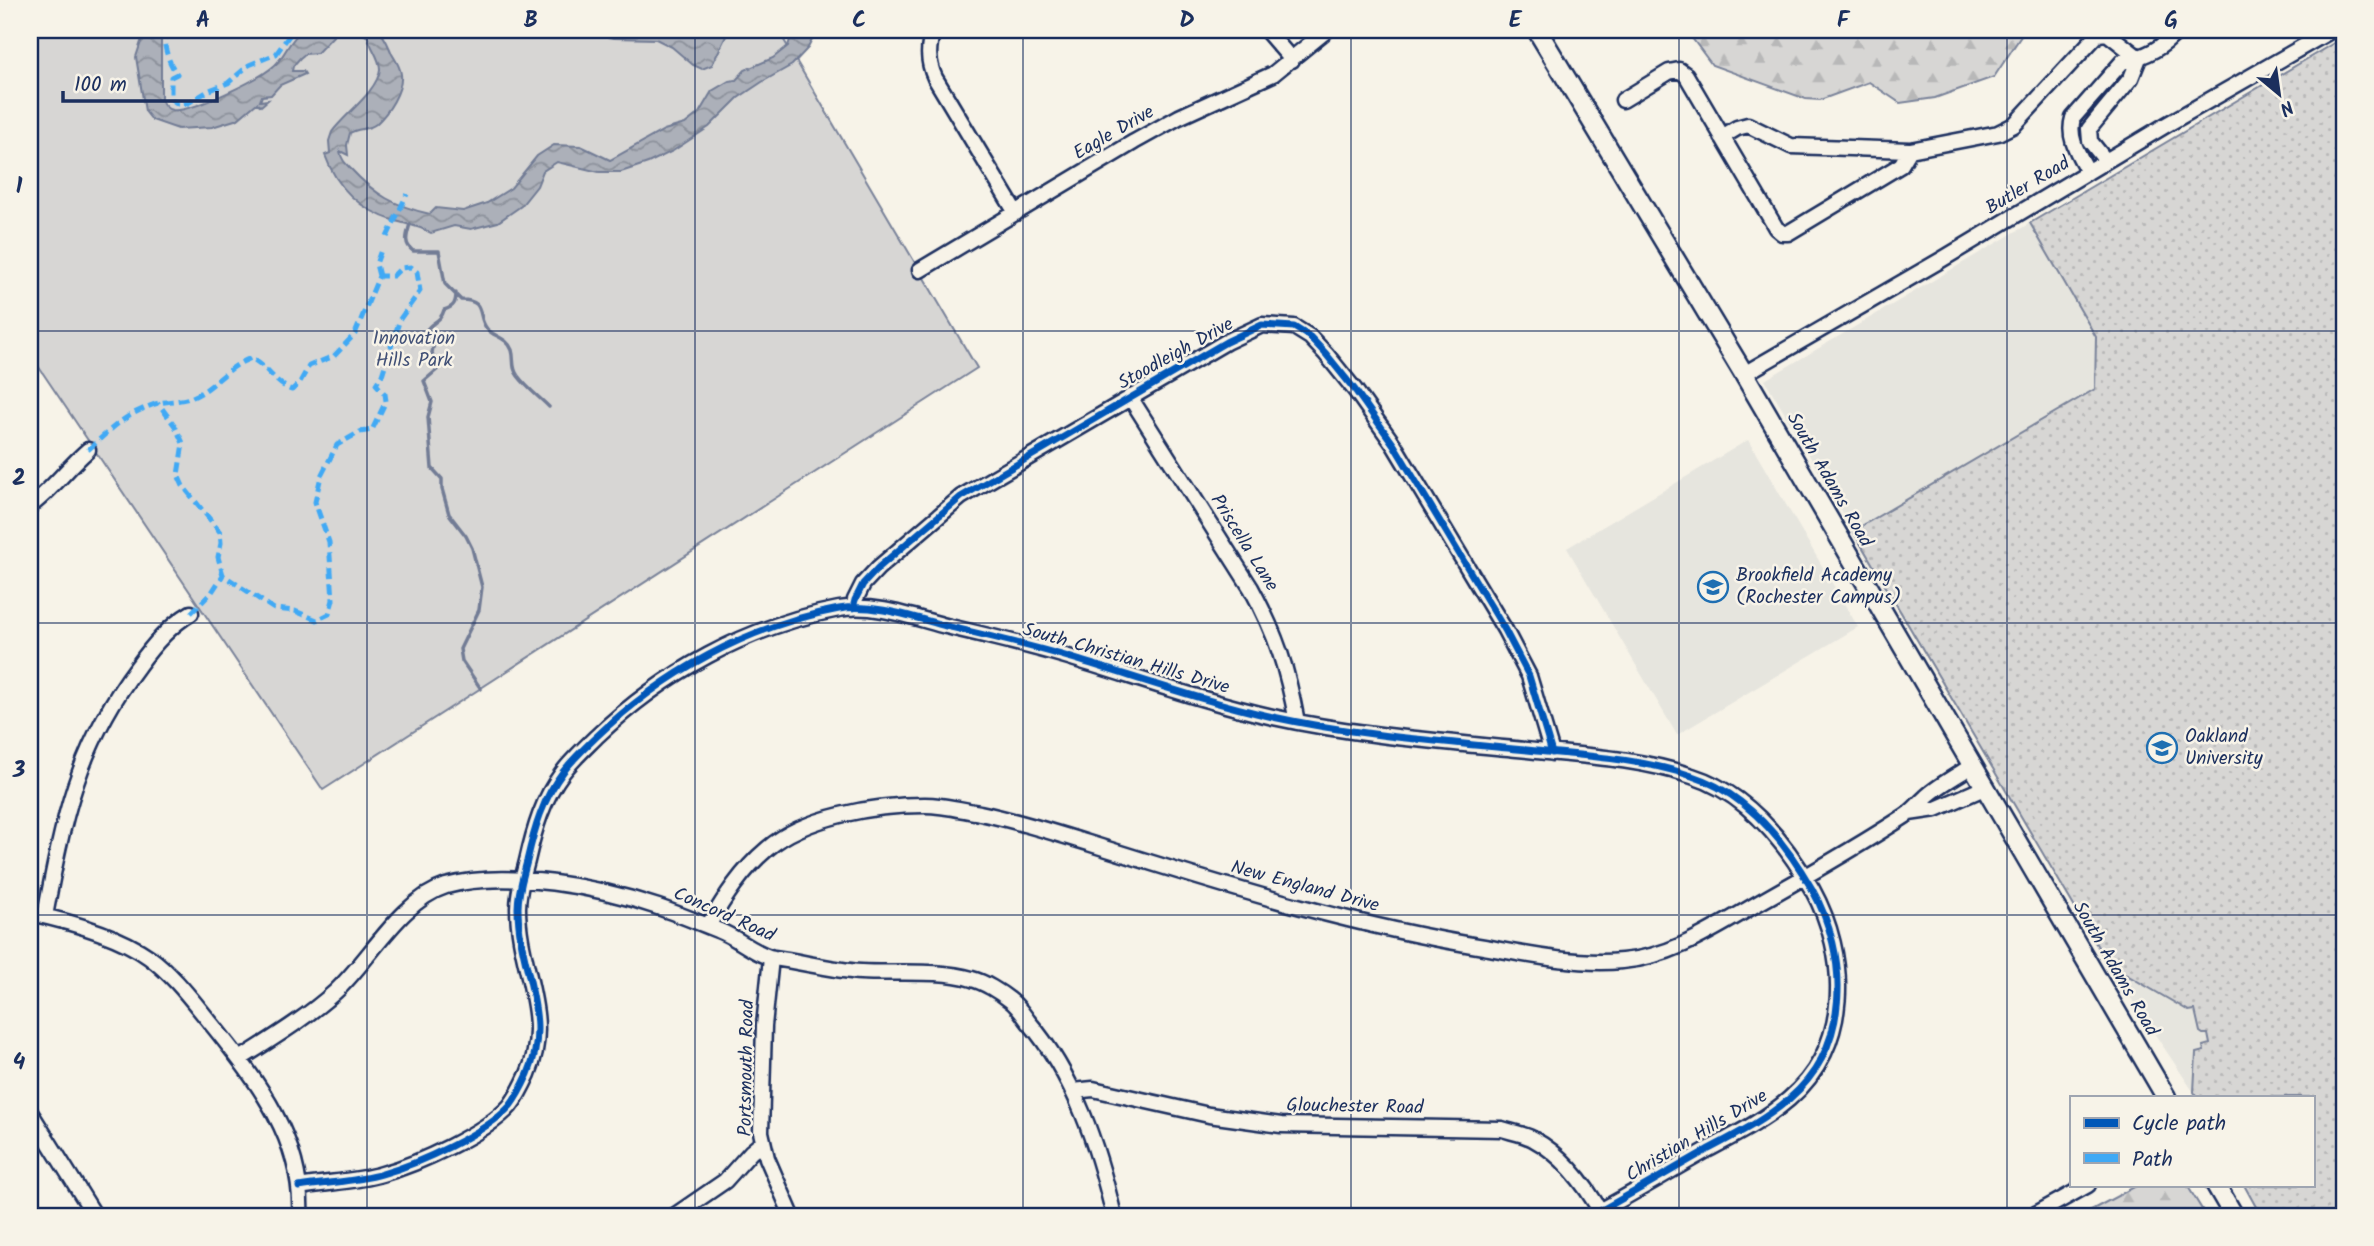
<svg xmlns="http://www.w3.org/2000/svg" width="2374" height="1246" font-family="Kalam,sans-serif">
<defs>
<pattern id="grass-dots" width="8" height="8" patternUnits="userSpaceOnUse" patternTransform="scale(1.75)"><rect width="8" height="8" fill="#d7d6d4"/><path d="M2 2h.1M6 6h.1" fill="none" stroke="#b8b8b8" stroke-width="1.8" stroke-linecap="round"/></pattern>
<pattern id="forest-firs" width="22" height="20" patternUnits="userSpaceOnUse" patternTransform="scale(1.75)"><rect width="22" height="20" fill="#d7d6d4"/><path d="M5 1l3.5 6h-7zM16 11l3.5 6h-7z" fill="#b8b8b8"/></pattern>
<pattern id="water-waves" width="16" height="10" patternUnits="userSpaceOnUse" patternTransform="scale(1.75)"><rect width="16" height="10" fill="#acb0b9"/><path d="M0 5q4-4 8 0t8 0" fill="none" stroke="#8b909a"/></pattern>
</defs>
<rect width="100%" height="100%" fill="#f7f3e8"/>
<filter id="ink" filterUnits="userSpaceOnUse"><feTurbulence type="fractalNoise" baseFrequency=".0143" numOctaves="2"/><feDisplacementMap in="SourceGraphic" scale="14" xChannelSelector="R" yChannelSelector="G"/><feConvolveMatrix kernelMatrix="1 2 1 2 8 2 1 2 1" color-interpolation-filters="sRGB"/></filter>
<g filter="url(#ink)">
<path fill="#e6e5de" d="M2344,37V1216H2261L2244,1185H2313V1097H2197L2108,964L1765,380Z
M1748,440L1858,627L1677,735L1567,548Z"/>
<path fill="url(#grass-dots)" stroke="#798299" stroke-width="2" d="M2344,37V1216H2261L2244,1185H2313V1097H2197L2194,1092L2196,1053L2204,1051L2203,1046L2210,1044L2208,1034H2203L2200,1032L2195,1010L2189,1011L2108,964L1853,531L2095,389L2096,337L2030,223Z"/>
<path fill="url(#forest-firs)" stroke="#798299" stroke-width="2" d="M1686,30H2025L1994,77L1935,98L1900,103L1869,82L1820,100L1806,99L1712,65Z
M2138,1185H2187L2206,1216H2080Z"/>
<path fill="#d7d6d4" stroke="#798299" stroke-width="2" d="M30,30H778L977,368L323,790L30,354Z"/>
<path fill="url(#water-waves)" stroke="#727c95" stroke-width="2" d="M149,30H161V99C163,104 166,109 172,110C191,113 260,79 275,65C285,56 290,38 302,31C311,26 344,30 356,30L336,33L317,53L305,54L300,58L293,66L292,71H303L305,74L280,85L271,95L262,96L260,101L268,100L261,106L257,103L238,119L212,127L178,129L152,120L145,111L136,57L144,33Z
M357,30H378C386,37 388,45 392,54C396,61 400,66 401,74C403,91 388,113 376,124C369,130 358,128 350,133L347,145L348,155L340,151C341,159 345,163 351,169C375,195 395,206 430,214L436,208L463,211L487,203L511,188L537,156L554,145L581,146L610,160L664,130L685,124L699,113L712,91L729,81L736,80L745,70L773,58L788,46L793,30H817L808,48L792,65L762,82L738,98L709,127L673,151L648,163L621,172H599L557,162L543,171L537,186L521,206L498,222L471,229L454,226L431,233C417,225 410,225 395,221C360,210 337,189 325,155L330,153L329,141L332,132C345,114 378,91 380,69C380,58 370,47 368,37Z
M575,30H687L697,34L707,30H729L712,65L702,69L693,65L672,47L656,39L614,38L578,33Z"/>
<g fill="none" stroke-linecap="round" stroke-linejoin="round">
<path stroke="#727c95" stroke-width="3.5" d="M410,224C407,235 403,243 413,251H439L445,284L461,300C487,300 476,316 487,329C494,337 507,337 512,350C515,360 511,367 518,376C527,388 539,397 549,407
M456,293C456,303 454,307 444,310C441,322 431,322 426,331L427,335L434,342L432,353L438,369L424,381L432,402L428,417L432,468L442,479V489L449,514L466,536L472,548L482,587L479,610L460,649L462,661L481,689"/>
<g stroke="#1b2f5e" stroke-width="19">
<path id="minor" d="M933,30C928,47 927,61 935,78L1016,213
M1266,30L1292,60
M1623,100L1669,72L1679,70L1686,75L1776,228L1782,233H1788L1901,165L1910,150
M1722,137L1737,128L1748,125L1791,146L1910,150L1998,133L2014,125L2098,34L2107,33L2139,58
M2106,161L2090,141L2089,129L2131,78L2139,58
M2088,172C2079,155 2067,138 2073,118L2123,61C2146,57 2163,48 2178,30
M920,270L1134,142L1179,117L1273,74L1327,30
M1744,374L1941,260L2166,125L2332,30
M1130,397L1251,588C1277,636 1287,668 1297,722
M30,506C52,490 67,468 88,450
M853,608L855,600L863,584L878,568L961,497L1226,342L1262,325L1294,327L1310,337L1326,354L1355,390L1394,445L1505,630L1529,676L1552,753
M1909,813L1936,809L1984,788
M30,913C67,921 117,934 149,957C175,976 194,1003 214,1027C258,1082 304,1141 300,1216
M45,916C63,819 77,747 138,666C153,645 169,626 191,613
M708,926C724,898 742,870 767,849C805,816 876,805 925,805C943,805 962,810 980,813C1028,823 1074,839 1120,853C1241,891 1359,927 1484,947C1529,955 1576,965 1622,961C1674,957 1718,926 1762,901C1810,874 1859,846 1905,816C1913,811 1919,803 1926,797C1939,785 1956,776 1972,766
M771,958L764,1026L761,1132L767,1158L792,1216
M240,1059C273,1038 306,1018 335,992C369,961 401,900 446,886C507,869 599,887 658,907C679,914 700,923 720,931C738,938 756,955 774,958C803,962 832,970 861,972C896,974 939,969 972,979C984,982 1000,992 1010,1000C1017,1005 1023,1014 1028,1021C1075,1076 1098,1147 1114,1216
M1073,1091L1093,1089L1209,1115L1281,1125L1502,1129C1512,1132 1524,1134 1533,1139C1563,1155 1587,1187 1603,1216
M30,1112L95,1216
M299,1187C327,1182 355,1182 382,1174C418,1164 486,1133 510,1106C517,1097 523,1085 528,1074C553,1016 518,967 518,908C518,891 523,877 527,861C534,830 543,798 563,772C572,760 585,748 596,737C663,673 747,626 839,609C874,603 912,617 946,626C989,636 1033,646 1075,659C1141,679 1206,702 1273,717C1359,736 1448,742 1536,751C1589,756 1641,759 1692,776C1746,793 1784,840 1812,889C1849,956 1851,1046 1789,1099C1765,1120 1735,1135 1707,1150C1668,1172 1630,1195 1591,1216
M674,1216L725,1181L751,1152L763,1142
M2032,1216L2088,1185"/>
</g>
<g stroke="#1b2f5e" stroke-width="23">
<path id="major" d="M1537,30L1744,374L2166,1097
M2216,1185L2234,1216"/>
</g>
<use href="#minor" stroke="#f7f3e8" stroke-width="14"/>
<use href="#major" stroke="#f7f3e8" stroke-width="18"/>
<path stroke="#3fa9f5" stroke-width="5" stroke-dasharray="10 5" stroke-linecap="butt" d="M166,30C161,42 169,64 177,74L171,77V99L178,104L188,103L210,90L228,83L249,65L276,54L293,30
M387,237L407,194
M379,276L376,264L381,250
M88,450C111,429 124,415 155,404C169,400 184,402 197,395C219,383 226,368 251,358C267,366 276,385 292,390L300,382L309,366L334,356L355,334L379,276H393L401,268L411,267L417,272L420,291L400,319L382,375L376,384L385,394L386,401L372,430L360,432L337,445L321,476L315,502L329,542L333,600L329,614L317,620L295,611L274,609L223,575L218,557L221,543L220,532L183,486L178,475L183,443L175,426L158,403
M191,613L212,592L223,575"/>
<g stroke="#f7f3e8" stroke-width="11">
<path id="cycleway" d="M853,608L855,600L863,584L878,568L961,497L1226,342L1262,325L1294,327L1310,337L1326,354L1355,390L1394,445L1505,630L1529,676L1552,753
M299,1187C327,1182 355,1182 382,1174C418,1164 486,1133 510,1106C517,1097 523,1085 528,1074C553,1016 518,967 518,908C518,891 523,877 527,861C534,830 543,798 563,772C572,760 585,748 596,737C663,673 747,626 839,609C874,603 912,617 946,626C989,636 1033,646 1075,659C1141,679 1206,702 1273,717C1359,736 1448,742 1536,751C1589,756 1641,759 1692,776C1746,793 1784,840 1812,889C1849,956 1851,1046 1789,1099C1765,1120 1735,1135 1707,1150C1668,1172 1630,1195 1591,1216"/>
</g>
<use href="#cycleway" stroke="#0057b8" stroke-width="7"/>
</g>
</g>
<path fill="none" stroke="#1b2f5e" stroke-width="2" stroke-opacity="0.55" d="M367,30V1216M695,30V1216M1023,30V1216M1351,30V1216M1679,30V1216M2007,30V1216M30,331H2344M30,623H2344M30,915H2344"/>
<defs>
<g id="school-ring" transform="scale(1.575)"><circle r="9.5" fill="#f7f3e8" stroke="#1f6fb2" stroke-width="1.5"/><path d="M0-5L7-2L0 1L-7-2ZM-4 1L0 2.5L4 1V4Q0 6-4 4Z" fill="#1f6fb2"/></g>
<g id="university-ring" transform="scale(1.575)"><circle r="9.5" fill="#f7f3e8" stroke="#1f6fb2" stroke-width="1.5"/><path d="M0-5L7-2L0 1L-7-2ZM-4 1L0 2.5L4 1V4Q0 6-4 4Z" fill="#1f6fb2"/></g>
</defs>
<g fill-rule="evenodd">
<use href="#school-ring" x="1713" y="587"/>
<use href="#university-ring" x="2162" y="748"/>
</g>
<g text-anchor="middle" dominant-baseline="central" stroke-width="5" stroke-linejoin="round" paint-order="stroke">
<g font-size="19" fill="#1b2f5e" stroke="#f7f3e8">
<text transform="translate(1114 133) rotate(-30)">Eagle Drive</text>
<text transform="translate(2028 186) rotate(-31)">Butler Road</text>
<text transform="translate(1176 354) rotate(-29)">Stoodleigh Drive</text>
<text transform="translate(1829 480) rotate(60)">South Adams Road</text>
<text transform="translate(1244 543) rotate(58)">Priscella Lane</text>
<text transform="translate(1126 659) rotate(16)">South Christian Hills Drive</text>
<text transform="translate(1305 887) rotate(15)">New England Drive</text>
<text transform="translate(724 915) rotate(24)">Concord Road</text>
<text transform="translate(2115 969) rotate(60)">South Adams Road</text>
<text transform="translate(747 1068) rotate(-89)">Portsmouth Road</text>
<text transform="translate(1355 1107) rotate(1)">Glouchester Road</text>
<text transform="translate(1697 1136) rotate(-31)">Christian Hills Drive</text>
</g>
<g font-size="19" fill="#415076" stroke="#f7f3e8">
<text x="414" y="339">Innovation<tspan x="414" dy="22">Hills Park</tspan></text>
</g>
<g font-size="19" fill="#1b2f5e" stroke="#f7f3e8" text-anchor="start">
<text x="1736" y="576">Brookfield Academy<tspan x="1736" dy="22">(Rochester Campus)</tspan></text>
<text x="2185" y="737">Oakland<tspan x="2185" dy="22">University</tspan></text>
</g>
</g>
<rect width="2374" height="1246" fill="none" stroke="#f7f3e8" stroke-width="77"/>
<rect x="2070" y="1096" width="245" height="91" fill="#f7f3e8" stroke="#9fa5b1" stroke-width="2"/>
<rect x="2084" y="1118" width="35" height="10" fill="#0057b8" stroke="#9fa5b1" stroke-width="2"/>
<text x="2132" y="1130" font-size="21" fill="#1b2f5e">Cycle path</text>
<rect x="2084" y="1153" width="35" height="10" fill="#3fa9f5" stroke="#9fa5b1" stroke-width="2"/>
<text x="2132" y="1166" font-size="21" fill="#1b2f5e">Path</text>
<g transform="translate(2279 94) rotate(151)" stroke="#f7f3e8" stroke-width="5" paint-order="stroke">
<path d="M0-5L12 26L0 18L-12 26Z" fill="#1b2f5e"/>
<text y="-10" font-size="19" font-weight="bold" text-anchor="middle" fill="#1b2f5e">N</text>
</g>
<path d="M63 91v10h154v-10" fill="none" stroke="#1b2f5e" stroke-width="3.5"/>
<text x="74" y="91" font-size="21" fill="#1b2f5e" stroke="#f7f3e8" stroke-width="5" paint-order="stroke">100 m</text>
<rect x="38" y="38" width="2298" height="1170" fill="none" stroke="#1b2f5e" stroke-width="2.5"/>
<g font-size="23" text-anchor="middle" font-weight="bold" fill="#1b2f5e">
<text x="203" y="27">A</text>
<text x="531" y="27">B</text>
<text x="859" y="27">C</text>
<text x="1187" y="27">D</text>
<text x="1515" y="27">E</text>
<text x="1843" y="27">F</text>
<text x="2171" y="27">G</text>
<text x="19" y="193">1</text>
<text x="19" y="485">2</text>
<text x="19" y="777">3</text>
<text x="19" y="1069">4</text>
</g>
</svg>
